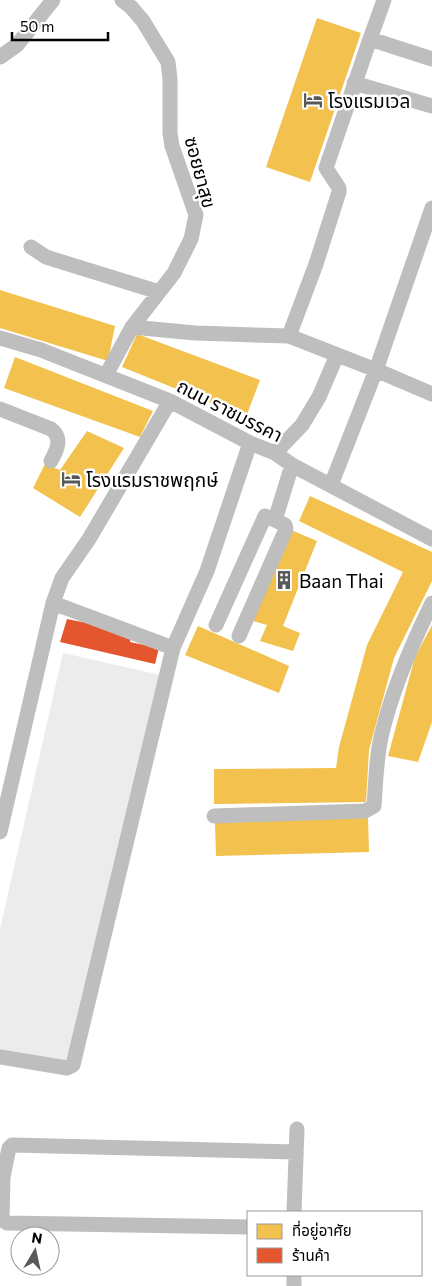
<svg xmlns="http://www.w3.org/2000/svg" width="432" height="1286" font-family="Commissioner,'Noto Sans Thai',sans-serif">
<rect width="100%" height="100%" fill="#fff"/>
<path fill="#ececec" d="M63,653L165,676L70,1064L0,1050V929Z"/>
<path fill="#f2c14e" d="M317,18L361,33L310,182L266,167Z
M0,290L115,326L108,361L0,328Z
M137,334L260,380L246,417L122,367Z
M15,357L153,411L140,437L4,388Z
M87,431L124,448L80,517L33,488L45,464L60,470Z
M310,496L432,552V581L394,658L369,750L366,802L214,804V769L336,768L339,747L367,645L403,572L299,521Z
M289,529L317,541L283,626L300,633L293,651L260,641L267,625L250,620Z
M432,625V722L418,762L388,756L415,657Z
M198,626L289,666L279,693L185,655Z
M368,817L369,852L216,856L215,823Z"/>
<path fill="#e4572e" d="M67,619L132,632L130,642L159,648L155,664L60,642Z"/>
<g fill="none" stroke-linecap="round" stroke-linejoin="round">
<path stroke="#bebebe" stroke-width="15" d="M384,0L370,39L432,59
M0,57L17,45L53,0
M354,83L432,106
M31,247L46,257L159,292
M132,327L195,333L289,336L376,370L432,208
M289,336L316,264L339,192V188L326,168L370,39
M0,338L41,350L170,401L250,443L275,453L292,465L432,539
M106,375L132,327L174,273L191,239L196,215L172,146L170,133V79L168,62L143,21L131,7L122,0
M0,409L51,429C63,438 57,450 51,461
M275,453L302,425L319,397L337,355
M331,485L376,370L432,394
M53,603L173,648
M216,625L265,516L275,520L292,465
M239,636L286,529L285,525L275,520
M214,816L365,811L374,806C376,781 376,754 383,729C394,685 412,644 432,603
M0,832L53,603L62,578L89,539L170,401
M0,1057L67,1068L73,1065L173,648L207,571L250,443
M294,1212L297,1129
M248,1227L7,1223L2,1220L3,1177L9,1148L12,1145L296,1152
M294,1286V1275"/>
</g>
<defs>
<g id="hotel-bare" transform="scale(1.5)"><path d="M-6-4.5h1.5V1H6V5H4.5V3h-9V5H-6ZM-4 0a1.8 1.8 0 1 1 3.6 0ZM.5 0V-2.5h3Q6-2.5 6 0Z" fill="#595959" stroke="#fff" stroke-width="2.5" paint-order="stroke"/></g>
<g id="building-bare" transform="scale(1.5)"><path d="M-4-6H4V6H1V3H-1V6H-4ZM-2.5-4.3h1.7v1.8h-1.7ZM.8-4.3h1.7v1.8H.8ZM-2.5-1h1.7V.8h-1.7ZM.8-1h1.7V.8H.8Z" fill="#595959" stroke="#fff" stroke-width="2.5" paint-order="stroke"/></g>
</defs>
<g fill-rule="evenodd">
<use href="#hotel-bare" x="313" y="100"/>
<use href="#hotel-bare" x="71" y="479"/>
<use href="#building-bare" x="284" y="580"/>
</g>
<g text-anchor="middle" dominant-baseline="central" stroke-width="5" stroke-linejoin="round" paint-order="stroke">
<g font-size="19" fill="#000" stroke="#fff" text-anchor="start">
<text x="328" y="100">โรงแรมเวล</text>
<text x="86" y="479">โรงแรมราชพฤกษ์</text>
<text x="299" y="580">Baan Thai</text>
</g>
<g font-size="19" fill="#000" stroke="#fff">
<text transform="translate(201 172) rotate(75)">ซอยยาสุข</text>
<text transform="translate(230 410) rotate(27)">ถนน ราชมรรคา</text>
</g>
</g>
<rect x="247" y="1211" width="175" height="65" fill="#ffffff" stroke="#999999"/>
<rect x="257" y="1224" width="25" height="15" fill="#f2c14e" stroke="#999999"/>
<text x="292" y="1236" font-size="15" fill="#000000">ที่อยู่อาศัย</text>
<rect x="257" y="1248" width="25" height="15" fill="#e4572e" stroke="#999999"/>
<text x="292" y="1261" font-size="15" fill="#000000">ร้านค้า</text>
<g transform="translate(35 1251) rotate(9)"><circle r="24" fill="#ffffff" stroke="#999999"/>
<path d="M0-4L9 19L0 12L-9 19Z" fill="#595959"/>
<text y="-8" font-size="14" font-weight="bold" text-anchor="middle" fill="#000000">N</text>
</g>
<path d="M12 32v8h96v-8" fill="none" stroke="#000000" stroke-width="2.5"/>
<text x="20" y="32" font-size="15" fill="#000000" stroke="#ffffff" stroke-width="4" paint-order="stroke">50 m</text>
</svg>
